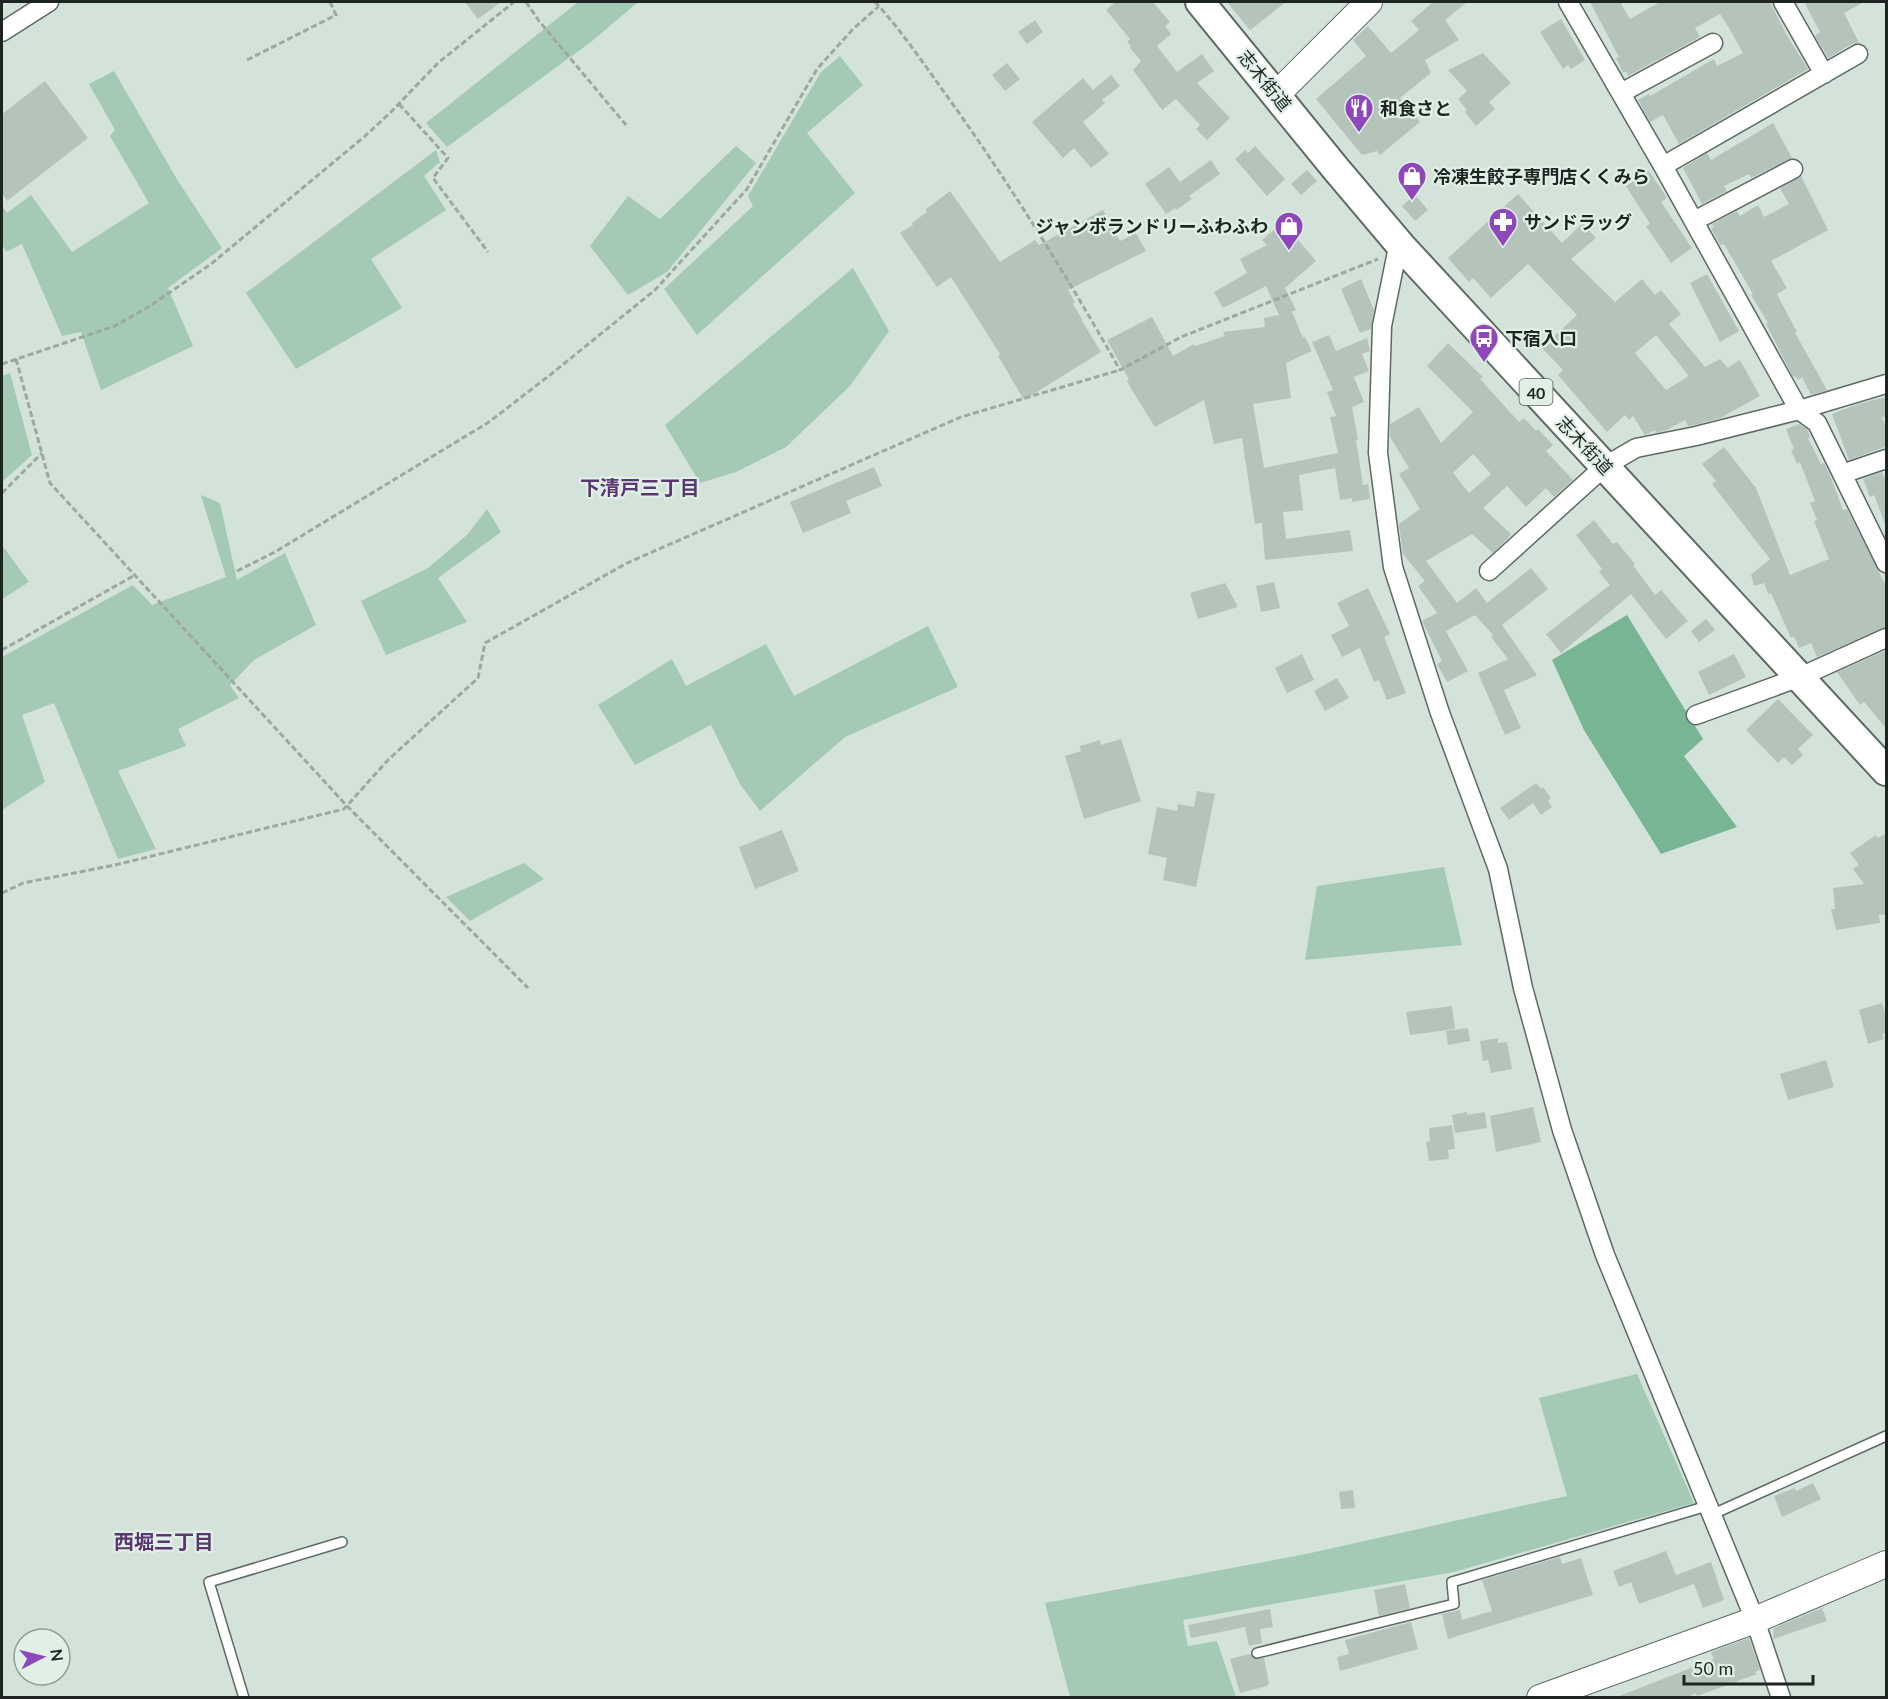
<svg xmlns="http://www.w3.org/2000/svg" width="1888" height="1699" font-family="Lato,'Noto Sans JP',sans-serif">
<rect width="100%" height="100%" fill="#d3e3da"/>
<path fill="#a4c9b4" d="M578,2H638L591,42L447,147L426,123Z
M840,56L863,85L807,133L855,193L697,335L664,289L753,206L748,196L821,72Z
M114,71L178,181L222,248L168,288L193,346L101,390L81,332L62,336L22,244L6,252L2,244V206L7,213L31,195L72,252L149,203L110,136L115,130L89,84Z
M736,146L756,163L667,272L628,295L590,246L628,196L660,219Z
M436,150L440,162L424,176L446,210L371,259L402,308L296,369L246,293Z
M853,268L889,331L850,386L786,447L736,472L700,483L665,425Z
M10,373L32,455L2,482V376Z
M201,495L220,503L237,580L285,553L316,625L254,660L230,685L239,698L178,729L186,746L118,771L156,849L118,859L54,703L22,715L45,782L2,810V657L133,585L152,605L226,577Z
M487,509L501,532L438,578L467,622L386,655L361,601L428,568L468,534Z
M2,545L29,582L2,599Z
M928,626L958,687L845,737L760,811L740,784L711,725L635,765L598,705L672,659L686,686L766,644L794,696Z
M524,863L544,879L470,921L446,897Z
M1444,867L1462,945L1305,960L1317,886Z
M1637,1374L1694,1503L1454,1572L1183,1620L1188,1646L1217,1641L1236,1697H1070L1045,1603L1306,1554L1567,1496L1539,1398Z"/>
<path fill="#78b594" d="M1627,615L1703,739L1684,756L1737,827L1661,854L1584,730L1552,660Z"/>
<path fill="#b5c4bb" fill-rule="evenodd" d="M465,2H501L478,19Z
M1115,2H1153L1170,22L1165,26L1171,34L1157,46L1177,72L1202,54L1214,71L1197,83L1230,118L1207,140L1196,129L1200,125L1176,99L1162,110L1133,70L1141,61L1130,48L1131,46L1127,42L1130,39L1106,10Z
M1227,2H1286L1250,30Z
M1433,2H1467L1445,20L1459,40L1425,60L1431,73L1400,98L1420,122L1380,155L1377,151L1362,155L1316,99L1366,56L1353,40L1368,26L1391,53L1419,30L1411,21Z
M1590,2H1620L1630,19L1660,2H1770L1786,34L1808,69L1679,144L1663,115L1650,122L1638,100L1649,94L1650,96L1714,59L1717,66L1743,53L1729,28L1720,14L1695,28L1700,37L1628,76L1626,71L1623,73L1616,58L1619,57Z
M1804,2H1864L1844,13L1859,43L1852,44L1828,58L1815,36L1820,32Z
M1561,19L1585,60L1571,69L1568,65L1563,69L1540,32Z
M1035,20L1043,32L1027,44L1018,32Z
M1483,53L1511,83L1489,102L1495,109L1476,126L1465,112L1467,110L1458,99L1467,91L1448,70Z
M1007,63L1020,79L1005,91L992,75Z
M1111,75L1120,86L1102,100L1105,103L1083,122L1109,154L1091,168L1074,148L1063,158L1032,122L1083,78L1093,90Z
M45,81L88,138L7,201L2,193V114Z
M1773,123L1792,158L1751,178L1749,174L1724,186L1727,191L1702,204L1683,168L1707,153L1711,160Z
M1255,146L1285,179L1267,196L1235,159L1245,150L1248,153Z
M1211,160L1220,174L1189,196L1192,199L1176,210L1175,208L1166,214L1145,184L1169,167L1180,182Z
M1307,170L1317,181L1301,195L1291,184Z
M1649,171L1667,198L1661,202L1692,248L1671,263L1646,226L1650,224L1626,186Z
M1801,176L1828,230L1771,261L1787,288L1777,294L1797,332L1795,333L1827,390L1811,395L1802,377L1798,380L1795,376L1793,377L1766,324L1768,323L1751,295L1753,294L1724,244L1720,245L1711,228L1714,227L1712,224L1737,211L1740,216L1758,205L1764,217L1789,204L1780,188Z
M950,191L1000,262L1035,240L1039,245L1103,210L1120,241L1136,233L1146,251L1068,290L1075,302L1073,304L1082,319H1081L1101,352L1024,400L998,356L1000,354L951,277L937,287L900,233L913,225L912,223L927,212L925,210Z
M1518,194L1562,243L1583,223L1596,238L1571,259L1615,302L1642,279L1655,295L1661,290L1681,314L1669,324L1705,367L1720,359L1728,368L1740,360L1760,396L1720,418L1694,425L1688,426L1685,420L1667,430L1656,433L1655,430L1645,435L1633,416L1629,420L1625,415L1607,432L1558,375L1563,370L1542,348L1577,315L1528,264L1491,298L1473,278L1469,282L1448,258ZM1656,335L1689,376L1666,390L1635,353Z
M1415,195L1428,210L1415,221L1402,206Z
M1283,222L1316,261L1285,288L1296,310L1292,312L1303,338L1305,337L1312,351L1286,363L1291,398L1253,404L1264,468L1338,453L1330,417L1336,416L1327,392L1333,390L1312,342L1329,335L1336,351L1367,338L1370,351L1362,354L1369,371L1354,377L1364,402L1352,407L1358,439L1356,440L1363,485L1368,484L1370,499L1352,502V498L1340,500L1335,468L1299,475L1303,510L1283,512L1286,539L1350,530L1353,551L1265,560L1262,523L1255,524L1242,438L1214,444L1204,400L1155,427L1133,392L1127,381L1129,380L1107,340L1152,317L1173,356L1194,344L1195,346L1225,336L1223,332L1265,327L1264,318L1279,315L1266,286L1223,308L1214,292L1247,273L1240,259L1267,245L1262,240Z
M1707,274L1739,331L1720,342L1690,283Z
M1361,279L1374,310L1371,329L1360,333L1341,289Z
M1448,343L1483,377L1480,379L1519,422L1524,418L1536,431L1538,429L1553,445L1546,451L1573,480L1554,497L1546,488L1526,507L1507,486L1483,508L1511,534L1503,543L1493,553L1472,534L1426,561L1457,603L1476,588L1487,603L1531,568L1548,589L1502,625L1537,675L1504,690L1521,728L1505,735L1478,673L1508,659L1491,637L1493,635L1475,615L1446,631L1468,671L1447,682L1437,664L1442,661L1422,621L1437,613L1418,586L1425,581L1403,554L1399,524L1420,509L1399,474L1409,468L1390,437V424L1419,407L1441,443L1473,412L1427,366ZM1473,454L1491,474L1469,493L1453,473Z
M1887,397V416L1882,417L1887,430V446L1849,460L1832,414L1858,404Z
M1799,424L1807,429L1810,437L1808,438L1821,464L1824,463L1831,478L1843,510L1847,509L1887,588V627L1817,657L1811,643L1799,648L1794,636L1791,638L1771,593L1768,594L1764,583L1754,586L1751,575L1770,559L1712,484L1716,481L1702,464L1724,447L1756,488L1790,575L1829,559L1814,521L1817,520L1810,503L1815,501L1800,462L1797,464L1791,450L1794,449L1786,429Z
M874,467L882,486L846,501L851,513L803,533L790,502Z
M1882,472L1887,484V524H1885L1874,495L1870,497L1863,479Z
M1594,520L1613,544L1617,542L1635,564L1633,565L1655,595L1661,590L1688,621L1666,639L1631,594L1561,653L1546,634L1610,585L1599,572L1602,569L1576,535Z
M1274,582L1280,608L1261,612L1256,586Z
M1225,583L1238,607L1198,619L1190,593Z
M1368,588L1390,634L1384,637L1406,693L1387,700L1379,680L1374,682L1360,648L1342,657L1331,635L1349,626L1337,603Z
M1706,619L1715,630L1699,642L1691,631Z
M1887,650V730L1866,704L1864,702L1860,705L1837,672Z
M1302,654L1314,680L1287,693L1275,668Z
M1734,654L1746,677L1709,695L1698,672Z
M1337,678L1349,698L1325,711L1314,691Z
M1778,699L1813,735L1798,749L1803,755L1792,765L1784,757L1778,763L1746,730Z
M1121,739L1141,801L1084,819L1065,756L1081,751L1080,746L1100,740L1101,745Z
M1536,783L1541,789L1543,787L1551,798L1548,801L1552,807L1541,815L1533,803L1509,820L1500,808Z
M1197,791L1215,794L1196,887L1163,880L1167,858L1148,854L1157,807L1177,811L1178,804L1194,807Z
M782,830L799,871L755,889L739,847Z
M1887,833V914L1879,915L1880,923L1836,930L1831,909H1835L1833,888L1864,884L1853,869L1859,865L1850,853L1876,835L1878,838Z
M1882,1003L1887,1020V1033L1882,1034L1884,1039L1868,1044L1859,1010Z
M1452,1006L1455,1029L1410,1035L1406,1012Z
M1468,1028L1470,1041L1448,1045L1446,1031Z
M1498,1038V1043L1507,1042L1512,1069L1491,1073L1488,1060L1483,1061L1480,1041Z
M1826,1060L1834,1087L1788,1100L1780,1074Z
M1533,1107L1541,1142L1496,1152L1490,1116Z
M1467,1112V1115L1485,1112L1487,1128L1455,1133L1452,1115Z
M1452,1125L1455,1149L1448,1150L1449,1159L1429,1161L1426,1142L1430,1141L1429,1128Z
M1813,1483L1821,1499L1782,1517L1774,1496L1795,1488L1796,1491Z
M1353,1490L1355,1508L1341,1509L1339,1492Z
M1666,1551L1676,1575L1711,1562L1724,1600L1703,1608L1694,1584L1639,1604L1631,1582L1619,1587L1613,1571Z
M1560,1557L1562,1564L1581,1558L1593,1595L1448,1639L1442,1614L1460,1610L1462,1620L1492,1611L1482,1580Z
M1405,1584L1410,1608L1379,1616L1374,1590Z
M1822,1608L1827,1621L1773,1639L1774,1628Z
M1270,1609L1273,1627L1260,1629L1262,1643L1249,1646L1245,1627L1191,1638L1188,1625Z
M1411,1622L1418,1649L1340,1671L1337,1657L1349,1654L1345,1640Z
M1749,1638L1760,1670L1755,1672L1757,1674L1697,1696L1696,1693L1686,1698H1614L1714,1659L1711,1652Z
M1250,1654L1255,1659L1264,1658L1269,1683L1267,1686L1240,1693L1230,1659Z"/>
<g fill="none" stroke-linecap="round" stroke-linejoin="round">
<g stroke="#5d6a62" stroke-width="12">
<path id="lane" d="M1711,1515L1886,1436
M1257,1653L1454,1604L1452,1582L1707,1506
M244,1698L209,1582L342,1542"/>
</g>
<g stroke="#5d6a62" stroke-width="21">
<path id="street" d="M1568,2L1663,166L1799,410L1817,423L1886,563
M1783,2L1824,74
M2,32L49,2
M1621,93L1713,43
M1663,166L1858,54
M1694,221L1793,169
M1402,247L1397,252L1382,326L1378,453L1393,567L1440,713L1498,869L1523,988L1562,1130L1605,1255L1755,1620L1781,1698
M1842,474L1886,459
M1489,571L1605,466L1636,448L1696,436L1799,410L1886,384
M1696,715L1800,677L1886,638"/>
</g>
<g stroke="#5d6a62" stroke-width="28">
<path id="secondary" d="M1277,94L1369,2
M1540,1698L1755,1620L1886,1564"/>
</g>
<g stroke="#5d6a62" stroke-width="32">
<path id="primary" d="M1200,2L1336,169L1402,247L1886,771"/>
</g>
<path stroke="#9ca8a1" stroke-width="3" stroke-dasharray="6 3" stroke-linecap="butt" d="M526,2L539,21L626,125
M875,2C903,32 927,69 952,103C1013,189 1068,278 1120,370L1181,337L1378,259
M247,60L336,15L330,2
M399,104L448,158L433,178L488,252
M16,359L50,483L347,806L528,988
M2,364L115,326L150,306L211,264L364,137L391,112L438,63L514,2
M2,493L42,453
M237,571L275,552L489,422L550,375L655,290L747,189L817,69L853,29L879,6
M2,650L135,575
M2,893L23,883L115,865L344,809L388,760L478,678L485,643L627,563L961,417L1120,370"/>
<use href="#lane" stroke="#fff" stroke-width="9"/>
<use href="#street" stroke="#fff" stroke-width="18"/>
<use href="#secondary" stroke="#fff" stroke-width="26"/>
<use href="#primary" stroke="#fff" stroke-width="28"/>
</g>
<defs>
<g id="restaurant-pin" transform="scale(1.5)"><path d="M0 17L-7.5 6A9.5 9.5 0 1 1 7.5 6Z" fill="#8f48bb" stroke="#e0f0e7"/><path d="M-5-6h1v4h1v-4h1v4h1v-4h1v5L-1.5 .5V6h-2V.5L-5-1ZM5-6V6H3V1.5H1.5Q1.5-4 5-6Z" fill="#fff"/></g>
<g id="shop-pin" transform="scale(1.5)"><path d="M0 17L-7.5 6A9.5 9.5 0 1 1 7.5 6Z" fill="#8f48bb" stroke="#e0f0e7"/><path d="M-5-2.5h2.3a2.7 3.5 0 0 1 5.4 0H5L5.5 6h-11ZM-1.5-2.5h3a1.5 2.3 0 0 0-3 0Z" fill="#fff"/></g>
<g id="pharmacy-pin" transform="scale(1.5)"><path d="M0 17L-7.5 6A9.5 9.5 0 1 1 7.5 6Z" fill="#8f48bb" stroke="#e0f0e7"/><path d="M-2-6h4v4h4v4h-4v4h-4v-4h-4v-4h4Z" fill="#fff"/></g>
<g id="bus-pin" transform="scale(1.5)"><path d="M0 17L-7.5 6A9.5 9.5 0 1 1 7.5 6Z" fill="#8f48bb" stroke="#e0f0e7"/><path d="M-5-6H5V4H4V6H2V4H-2V6H-4V4H-5ZM-3.5-4V0h7V-4ZM-3.5 1.2v1.5H-2V1.2ZM2 1.2v1.5H3.5V1.2Z" fill="#fff"/></g>
</defs>
<g fill-rule="evenodd">
<use href="#restaurant-pin" x="1359" y="108"/>
<use href="#shop-pin" x="1412" y="176"/>
<use href="#pharmacy-pin" x="1503" y="222"/>
<use href="#shop-pin" x="1289" y="226"/>
<use href="#bus-pin" x="1484" y="338"/>
</g>
<g text-anchor="middle" dominant-baseline="central" stroke-width="4.5" stroke-linejoin="round" paint-order="stroke">
<rect fill="#e0f0e7" stroke="#58615c" stroke-width="1.5" x="1519.5" y="379" width="33" height="26" rx="4.5"/>
<g font-size="16" font-weight="bold" fill="#1e2421">
<text x="1536" y="392">40</text>
</g>
<g font-size="18" fill="#1e2421" stroke="#e0f0e7">
<text transform="translate(1265 80) rotate(51)">志木街道</text>
<text transform="translate(1585 445) rotate(47)">志木街道</text>
</g>
<g font-size="18" font-weight="bold" fill="#1e2421" stroke="#e0f0e7" text-anchor="start">
<text x="1380" y="108">和食さと</text>
<text x="1433" y="176">冷凍生餃子専門店くくみら</text>
<text x="1524" y="222">サンドラッグ</text>
<text x="1268" y="226" text-anchor="end">ジャンボランドリーふわふわ</text>
<text x="1505" y="338">下宿入口</text>
</g>
<g font-size="20" font-weight="bold" fill="#5a3771" stroke="#e0f0e7">
<text x="640" y="487">下清戸三丁目</text>
<text x="164" y="1541">西堀三丁目</text>
</g>
</g>
<rect width="1888" height="1699" fill="none" stroke="#1e2421" stroke-width="6"/>
<g transform="translate(42 1657) rotate(83)"><circle r="28" fill="#e0f0e7" stroke="#929e98" stroke-width="1.5"/>
<path d="M0-4.5L10 22L0 15L-10 22Z" fill="#8f48bb"/>
<text y="-9" font-size="16" font-weight="bold" text-anchor="middle" fill="#1e2421">N</text>
</g>
<path d="M1684 1675v9h129v-9" fill="none" stroke="#1e2421" stroke-width="3"/>
<text x="1693" y="1675" font-size="18" fill="#1e2421" stroke="#e0f0e7" stroke-width="4.5" paint-order="stroke">50 m</text>
</svg>
